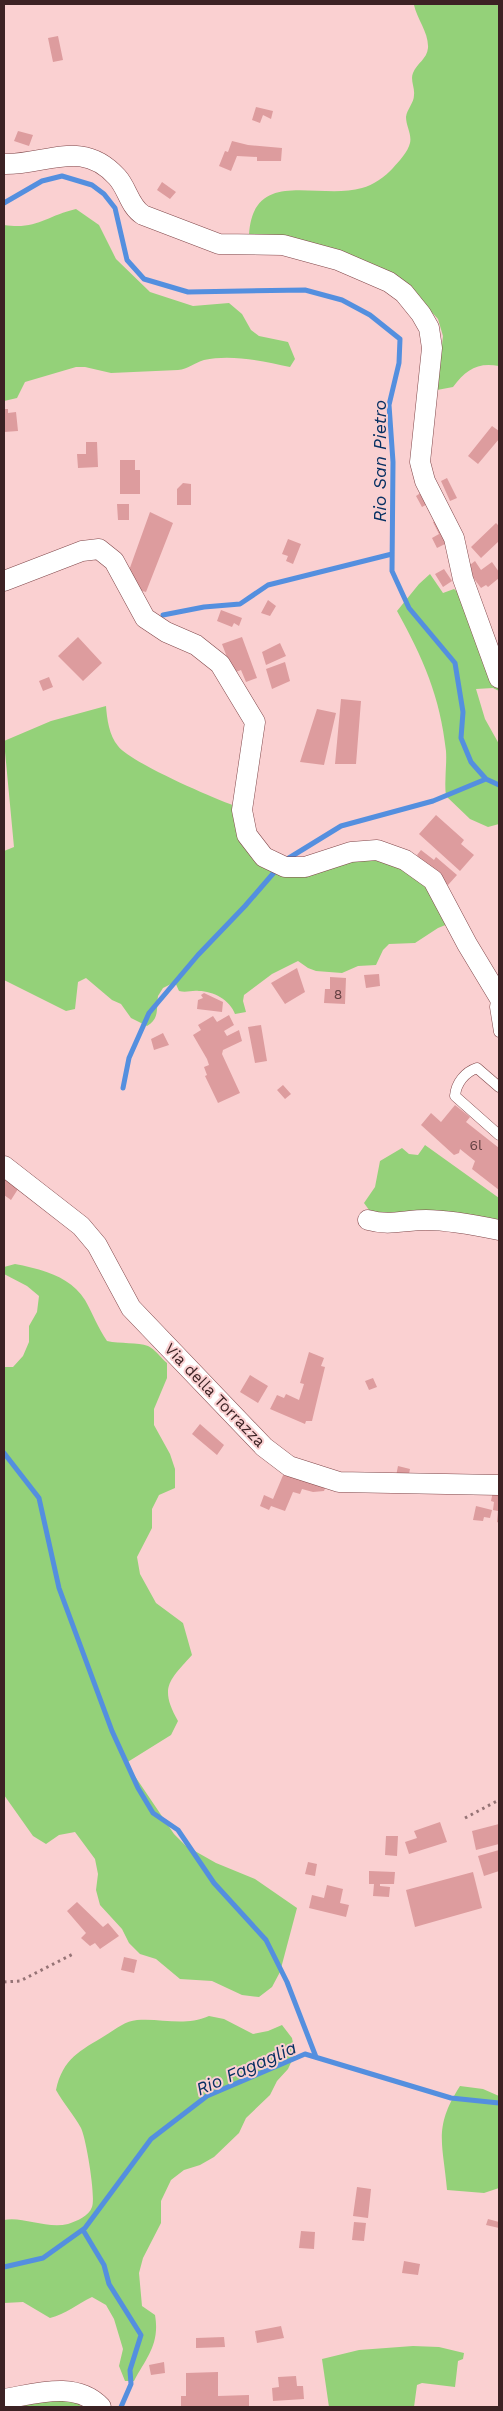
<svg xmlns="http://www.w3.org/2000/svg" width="503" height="2411" font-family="'Work Sans',sans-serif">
<rect width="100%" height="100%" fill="#fad0d1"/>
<path fill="#94d179" d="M499,4V366C477,362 466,370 453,387L437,390L443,336L438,319L417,296L249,235C253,166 318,201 362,188C373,185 385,177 393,168C399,161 408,152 410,143C412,134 406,126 406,117C407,109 414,103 414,95C415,88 410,80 413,73C417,63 427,59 428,48C429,33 417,19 414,5Z
M76,209L99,225L116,259L150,292L193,306L229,303L242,314L251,330L259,336L288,342L295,359L290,367C263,361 231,354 204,360C194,363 188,369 178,370L111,373L85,367H76L25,382L17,398L4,401V225C37,230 46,216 76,209Z
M430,574L443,593L454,589L460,594L488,668L499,688V691L493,688L476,689L485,719L499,744V824L488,827L470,819L446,796C444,781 447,766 446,751C440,696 423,658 397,611L419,584Z
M106,706C107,719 109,735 118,746C131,763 215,799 238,807L259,865L369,853L424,879L448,924L438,928L415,943L389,944L383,950L376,965L358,966L342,973L316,971L308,968L298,961L272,974L244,995L243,1001L246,1012L235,1014C230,1000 213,991 199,991C191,990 187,993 179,991L175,982L163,988L158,996C156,1009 160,1018 147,1026L131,1018L121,1004L112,1000L86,978L78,982L75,1009L66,1011L4,980V851L14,847L4,741L51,721Z
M425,1145L499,1198V1226L372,1214L364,1203L375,1187L380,1161L402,1148L409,1154L418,1155Z
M15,1264C41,1269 70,1276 85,1300C93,1314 98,1328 107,1341C120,1344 138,1342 148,1346C155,1349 161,1358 167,1363V1378L154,1409V1425L170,1454L175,1469V1488L159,1495L152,1509V1528L137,1557L140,1574L156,1603L183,1623L192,1655C169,1681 159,1687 178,1721L171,1735L126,1763L174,1834L186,1846L216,1863L255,1879L297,1908L280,1972L272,1987L259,1997L242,1995L212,1981L180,1979L156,1959L140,1954L129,1943L122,1929L100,1905L96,1890L98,1874L95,1859L75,1832L59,1835L46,1844L33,1836L4,1795V1367H13L23,1356L29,1342V1326L37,1312L39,1296L27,1286L4,1274V1267Z
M209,2016L224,2019L253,2034L268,2031L282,2025L292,2038L295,2054L288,2069L277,2081L270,2095L246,2118L239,2133L214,2157L200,2165L184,2170L171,2180L161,2201V2223L143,2258L139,2273L142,2306L155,2315C160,2344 147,2357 134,2381H125L119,2366L123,2349L114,2319L106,2305L92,2297C77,2304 66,2314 50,2318L23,2302L4,2303V2220C22,2216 46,2229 68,2224C77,2221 89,2216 92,2207C96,2197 86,2138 81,2128C74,2115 63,2103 56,2090C63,2058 80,2051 106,2035C116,2029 125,2021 137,2020C163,2018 183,2027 209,2016Z
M460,2086L483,2089L499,2096V2188L484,2193L447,2190C443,2143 433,2128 460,2086Z
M413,2346L439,2347L464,2353L463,2359L458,2361L455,2387L422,2383L417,2385L414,2407H329L322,2359L359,2350Z
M77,2398L81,2407H20L25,2401Z"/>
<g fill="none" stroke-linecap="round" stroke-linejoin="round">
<path stroke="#548fdf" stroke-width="5" d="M4,203L42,181L62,176L92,185L104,194L115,208L127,260L144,279L188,292L305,290L342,300L370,315L400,339L399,363L389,405L393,462L392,571L409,608L455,663L463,712L461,738L471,762L486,779L499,785
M163,615L204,607L240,604L268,585L392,554
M284,861L341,826L433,801L486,779
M123,1088L129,1058L149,1013L198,955L245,906L277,869
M4,1453L39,1498L59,1588L112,1731L138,1788L153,1813L178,1830L214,1883L266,1940L287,1982L316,2057
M83,2230L104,2265L109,2284L141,2335L130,2370L131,2384L121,2407
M4,2267L43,2258L85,2228L151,2139L207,2096L305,2054L451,2098L499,2103"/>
</g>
<path fill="#dd9c9e" d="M58,36L63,60L53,62L48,38Z
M256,107L273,111L271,119L263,115L260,123L252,120Z
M18,131L33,135L29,146L14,141Z
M232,141L248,145L282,148L281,161H257V157L237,156L231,171L219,166L225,151L228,152Z
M162,182L176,192L170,199L157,190Z
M4,409H8V413L16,412L18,431L4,432Z
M492,426L499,431V439L478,464L468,456Z
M86,442H97L98,467L78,468L77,454H86Z
M120,460H135V470H140V494H120Z
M447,478L457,498L450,501L441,481Z
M183,483L191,484V505H177V489Z
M425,490L431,502L422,507L416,496Z
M117,504H129V520H118Z
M150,512L173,523L146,592L135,589L127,576Z
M441,518L447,543L437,548L432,538L439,534L433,522Z
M496,523L499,526V541L481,558L471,547Z
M288,539L301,544L293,564L286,561L288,556L282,554Z
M475,561L481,570L492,562L499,572V578L488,587L486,585L481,588L466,568Z
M444,569L452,581L443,587L435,574Z
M268,600L276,606L270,616L261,613Z
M221,610L242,618L239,626L234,623L232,627L217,621Z
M78,637L102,663L83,681L58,656Z
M242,637L257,678L246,682L241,670L233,673L222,644Z
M280,643L286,656L266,665L262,652Z
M285,662L290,681L272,689L266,669Z
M49,677L53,687L43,691L39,681Z
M341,699L361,701L356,764H335Z
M317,709L336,713L324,765L300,762Z
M436,815L464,840L461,844L474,855L460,871L419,834Z
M421,850L434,860L436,857L457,875L448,885L421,862L417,855Z
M297,968L305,992L285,1004L271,983Z
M379,974L380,986L366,988L364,975Z
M330,977L346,978L345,1004L324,1003L325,989H330Z
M204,993L223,1002L222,1012L197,1009L198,1000L203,998L201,995Z
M229,1015L234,1025L224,1031L227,1036L239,1030L242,1041L223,1050L222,1054L240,1093L218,1103L205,1076L207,1075L204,1067L209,1065L207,1059L193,1035L201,1030L198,1025L213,1016L217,1022Z
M261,1025L267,1061L255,1063L248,1027Z
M163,1033L169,1045L154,1050L151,1039Z
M283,1085L291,1094L285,1099L277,1090Z
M455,1105L470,1117L466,1122L499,1148V1190L472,1169L475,1161L460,1149L459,1153L454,1155L421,1125L431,1113L441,1122Z
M4,1172L18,1189L11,1200L4,1195Z
M309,1352L324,1358L321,1366L325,1367L312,1421H306L305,1424L270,1409L277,1395L284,1398L286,1394L299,1400L304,1384L300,1383Z
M250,1375L268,1386L258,1403L240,1392Z
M373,1378L377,1387L369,1390L365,1381Z
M200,1424L224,1445L217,1455L192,1434Z
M398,1466L410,1469L408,1479L396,1476Z
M284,1473L327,1483L324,1491L313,1492L302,1489L300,1494L293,1492L285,1511L271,1506L269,1510L260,1506L264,1495L273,1499Z
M493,1491H499V1523L497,1522L498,1511L493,1510L494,1502L491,1501Z
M476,1506L492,1510L490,1518L484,1517L483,1521L473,1520Z
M440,1822L447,1842L409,1854L405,1842L417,1838L414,1831Z
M499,1824V1844L476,1850L472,1831Z
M386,1836H398L397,1856L385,1855Z
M499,1850V1871L484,1876L478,1856Z
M308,1862L317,1864L315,1876L305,1874Z
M369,1871L395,1872L394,1884H380V1886L390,1887L389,1897L373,1896L374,1884H369Z
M473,1872L482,1908L415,1927L406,1890Z
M327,1885L343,1889L340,1903L349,1905L346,1917L309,1908L312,1895L324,1898Z
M77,1902L103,1927L108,1923L119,1936L100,1949L95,1943L90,1946L81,1938L86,1933L67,1911Z
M124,1957L137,1960L134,1973L121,1970Z
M357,2187L371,2189L368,2218L353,2216Z
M488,2219L499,2222V2228L486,2225Z
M354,2222L366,2223L364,2241L352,2240Z
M301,2231L315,2232L314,2249L299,2248Z
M404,2261L420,2264L418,2275L402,2273Z
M281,2326L284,2338L257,2343L255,2331Z
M224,2337L225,2347L196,2348V2338Z
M164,2362L165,2373L151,2375L149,2365Z
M218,2372V2396L249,2395V2407H181V2396H186V2373Z
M296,2376L297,2386H303L304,2399L273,2401L272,2388L279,2387L278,2377Z"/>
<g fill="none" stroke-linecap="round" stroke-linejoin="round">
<g stroke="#80474a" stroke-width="11">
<path id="service" d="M497,994L495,1007L499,1032
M499,1087L477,1068C465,1072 456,1083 455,1096L499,1135"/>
</g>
<g stroke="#80474a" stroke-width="21">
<path id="minor" d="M4,164C47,165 82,138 117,177C128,189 129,206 143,215L219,244L283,245L338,260L389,282L404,293L421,314L429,328L432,348L420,462L425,481L454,538L463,579L499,678
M4,581L82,551L99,549L114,561L145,618L166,632L196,645L220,664L255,722L242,810L247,835L264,857L285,867H305L351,852L377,850L405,860L433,880L467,944L499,997
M4,1166L81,1226L97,1245L131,1308L264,1447L289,1466L339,1482L499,1485
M368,1220C389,1226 405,1220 426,1220C450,1220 475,1225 499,1230
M4,2399C35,2394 76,2380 101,2407"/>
</g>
<path stroke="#957375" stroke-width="3" stroke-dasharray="2.5 4" stroke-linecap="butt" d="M465,1818L499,1800
M4,1982L20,1981L73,1954"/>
<use href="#service" stroke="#fff" stroke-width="10"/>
<use href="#minor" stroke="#fff" stroke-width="20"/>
</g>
<g text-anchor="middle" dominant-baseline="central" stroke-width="4" stroke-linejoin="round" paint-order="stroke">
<g font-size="14" fill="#644042">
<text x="338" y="994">8</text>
<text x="476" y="1145">6l</text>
</g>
<g font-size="16" fill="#3c2224" stroke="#fad0d1">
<text transform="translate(215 1395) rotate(46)">Via della Torrazza</text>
</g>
<g font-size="18" font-style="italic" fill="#073062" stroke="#fad0d1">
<text transform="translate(379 461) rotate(-90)">Rio San Pietro</text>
<text transform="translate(246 2068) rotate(-24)">Rio Fagaglia</text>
</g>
</g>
<rect width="503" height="2411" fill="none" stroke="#3c2224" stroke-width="10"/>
</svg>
